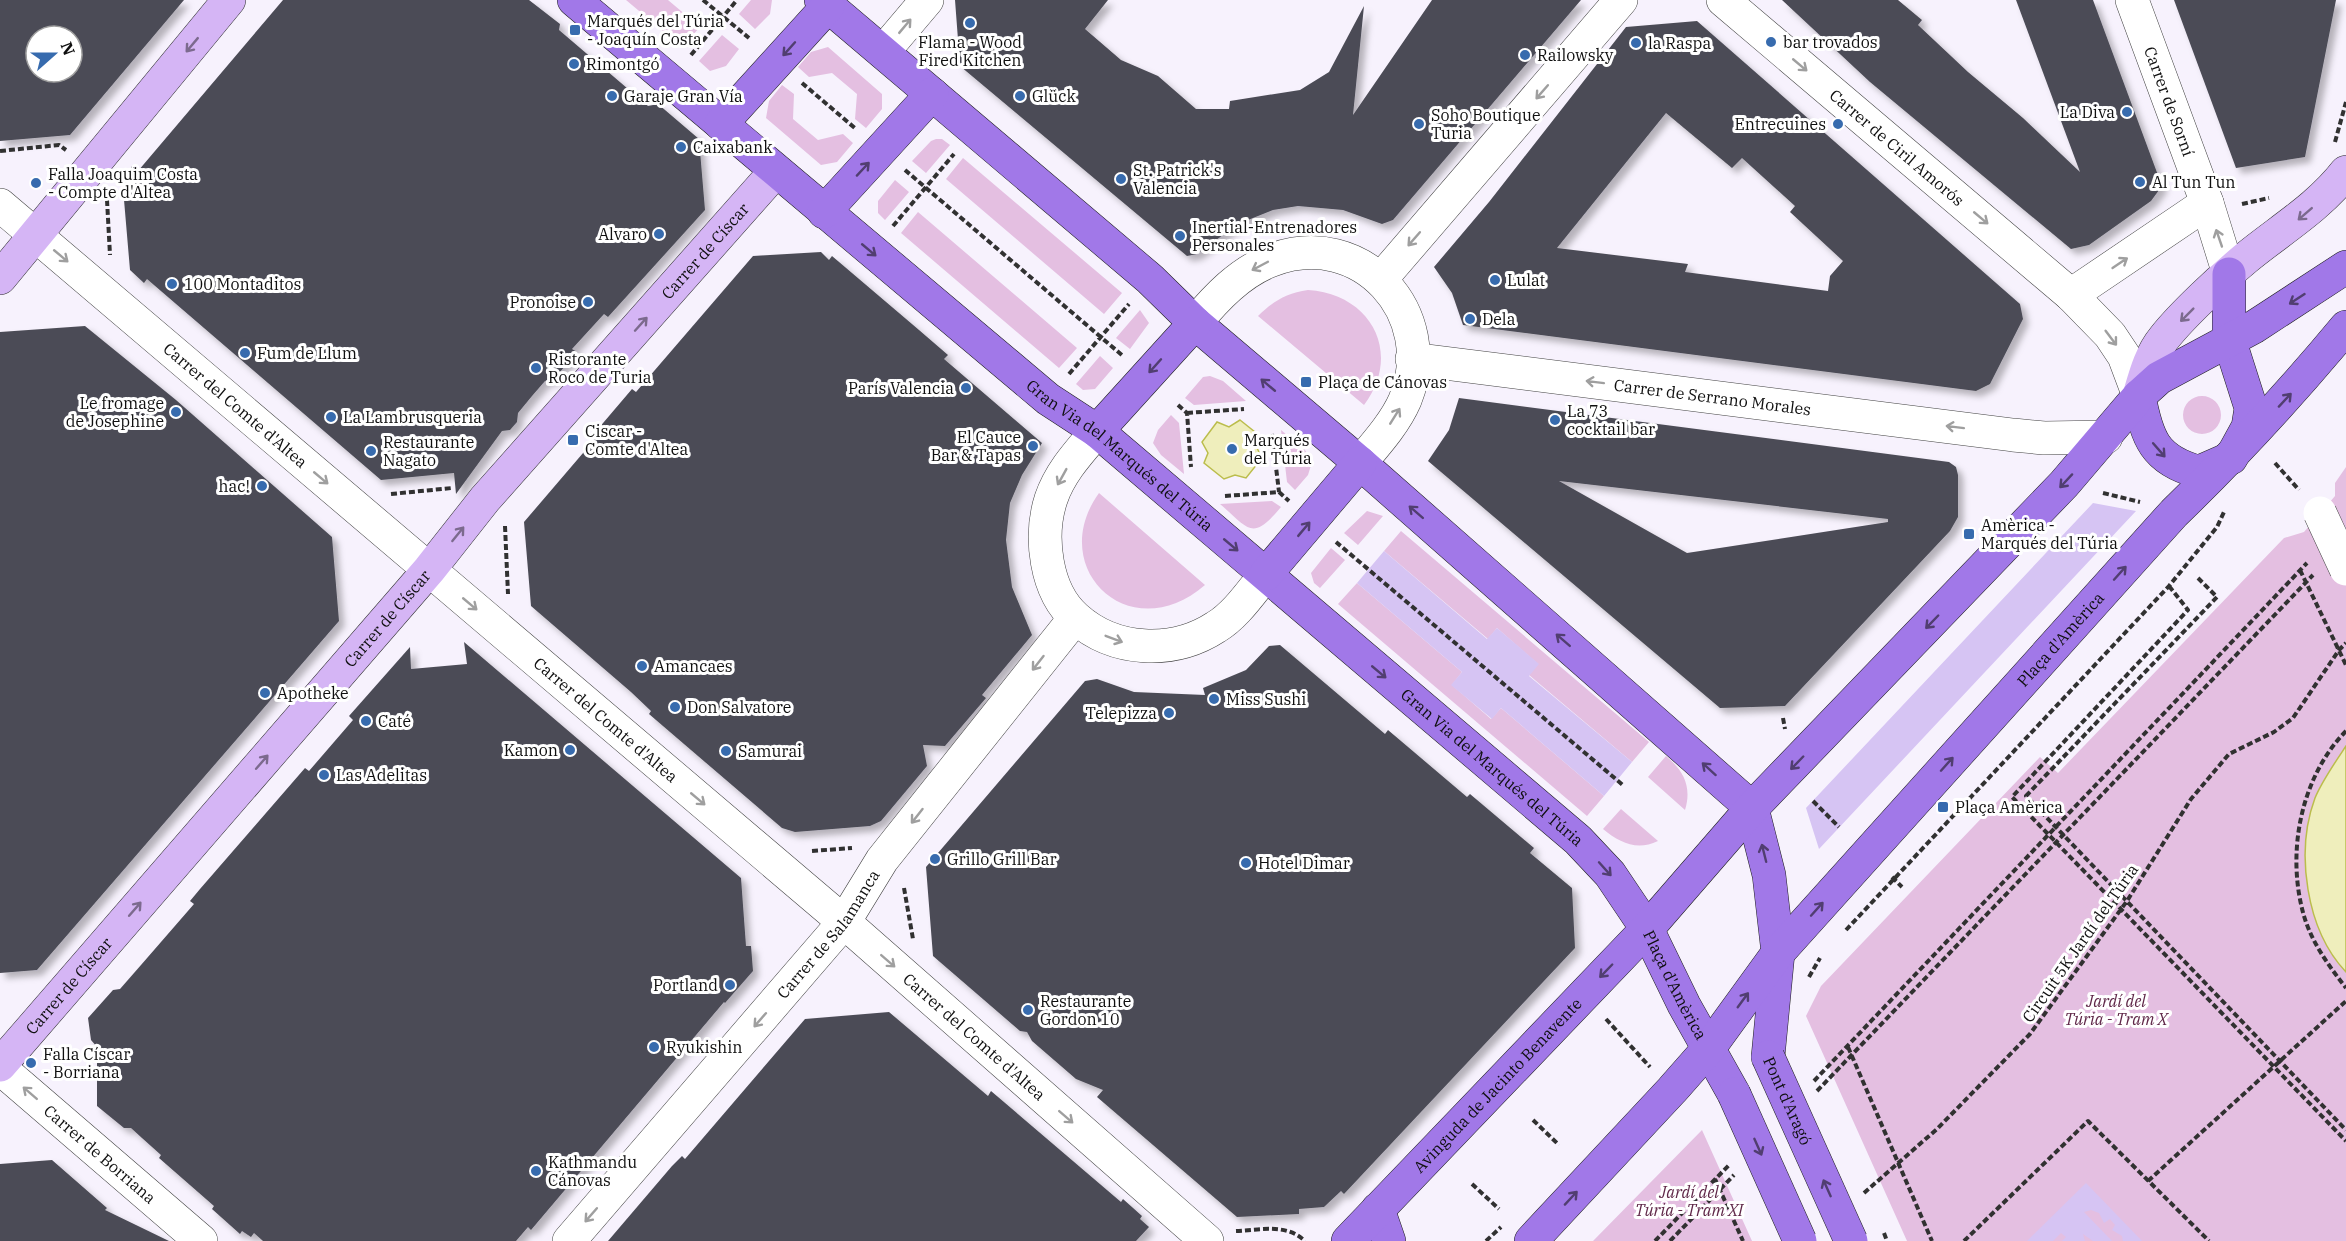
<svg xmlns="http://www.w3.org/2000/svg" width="2346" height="1241" font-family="'IBM Plex Serif',serif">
<defs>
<filter id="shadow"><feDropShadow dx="5.5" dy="5.5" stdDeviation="3" flood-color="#0004"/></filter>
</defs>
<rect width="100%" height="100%" fill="#f7f2fd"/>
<path fill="#e4bfe1" d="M626,0H668L700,27L682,47Z
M751,0H772L770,14L755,29L739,14Z
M722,35L739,49L726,66L710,71L699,61Z
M828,47L882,94V109L866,128L855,119L857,94L832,73L809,77L798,67L811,52Z
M782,85L794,94L793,119L818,140L843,134L853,143L837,162L821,165L766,118L769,101Z
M936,139H942L950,145L926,173L912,161L931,141Z
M963,158L1122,293L1104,314L946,179Z
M895,180L909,192L885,220L878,213V201Z
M918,212L1077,348L1059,368L901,233Z
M1308,290C1371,294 1403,353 1364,405L1258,316C1274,301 1286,293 1308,290Z
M1140,310L1149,323L1130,349L1116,338Z
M1100,356L1113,368L1095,389L1083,390L1076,384Z
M1210,376L1223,381L1246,401L1194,405L1185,398L1203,377Z
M2183 415a19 19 0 1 1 38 0a19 19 0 1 1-38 0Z
M1171,415L1179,423L1184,474L1161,455L1153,443L1158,430Z
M1281,430L1305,450L1312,462L1308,475L1295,490L1287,482Z
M2346,467V1241H1907L1806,1016L1821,986L2040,757L2058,773L2284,538L2304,532L2335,496V483Z
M1099,493L1205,585C1130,650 1045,568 1099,493Z
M1272,501L1281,507C1252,542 1249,529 1220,504Z
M1367,511L1383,516L1358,545L1344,533Z
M1401,531L1649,742L1632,762L1529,675L1538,664L1497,628L1488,639L1384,551Z
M1331,548L1345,560L1320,588L1314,583L1311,573Z
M1357,583L1462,672L1452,685L1491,719L1501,708L1604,796L1587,816L1338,604Z
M1666,756C1684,771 1692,787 1685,810L1648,777Z
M1621,809L1658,841C1637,851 1620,843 1603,829Z
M1702,1130L1752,1241H1593Z"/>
<path fill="#d6c4f3" d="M2093,503L2136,511L1819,849L1806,808Z
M1384,551L1487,639L1497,628L1539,664L1529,676L1632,762L1604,796L1501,708L1492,719L1451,685L1462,672L1357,583Z
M2086,1183L2142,1241H2123L2122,1236L2112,1230L2115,1225L2110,1219L2104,1223L2099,1213L2091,1210L2084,1212L2112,1241H2093L2083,1234L2085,1241H2062L2066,1237L2061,1233L2053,1241H2027Z"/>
<path fill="#efeebc" stroke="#bbbd4c" stroke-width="1.5" d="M1240,420L1260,436L1257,448L1262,458L1246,478L1235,475L1224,479L1204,463L1208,453L1202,442L1217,422L1229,427Z
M2346,746V972C2306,930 2295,852 2315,798C2322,781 2336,761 2346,746Z"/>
<path fill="#4c4c56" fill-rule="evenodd" filter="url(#shadow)" d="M0,0H184L70,135L0,141ZM36,36H72V72H36Z
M283,0H529L560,24L559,30L648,106L658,104L699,139L705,210L608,317L604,314L572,349L577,352L554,379L545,381L532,396L518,413L517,422L510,430L502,431L456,494L454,473L381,480L147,279L144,283L130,270L123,188L132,166L138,171Z
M955,0H1108L1085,29L1121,60L1158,76L1196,109H1229L1230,101L1300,90L1329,72L1364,6L1353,115L1432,0H1581L1393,220L1382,224L1343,210L1298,206L1273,210L1238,224L1197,254L1187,256L960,66Z
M1782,0H1898L1922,20L1918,25L1968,72L2023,118L2080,172L2016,0H2093L2162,186L2151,201L2089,245L2071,249L1870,82Z
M2174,0H2336L2305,157L2236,168Z
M1697,21L2020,304L2023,319L1990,384L1976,391L1463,325L1452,293L1434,267L1489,202L1626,27ZM1666,113L1732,168L1742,158L1795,206L1790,212L1843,261L1830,276L1828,291L1685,272L1688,264L1557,248Z
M821,252L829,260L832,256L919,330L948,355L944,359L1042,443L1022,475L1010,503L1006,540L1012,587L1032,635L982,695L986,698L945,746L923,745L927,766L881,821L870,826L795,832L782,828L649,714L651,711L631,692L531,606L524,522L595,439L592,436L632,389L636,392L753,256Z
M85,326L176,400L332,537L339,621L37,970L0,973V332Z
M1459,398L1949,462L1956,467L1958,475V517L1950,531L1785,706L1720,708L1428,461L1449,430ZM1559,481L1888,519V522L1687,553Z
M464,642L741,878L746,946H751L753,971L725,1003L724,1002L531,1230L528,1227L516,1241H263L254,1233L251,1237L242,1231L240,1234L212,1209L214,1206L159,1158L161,1155L142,1138L131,1128H124L97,1106V1047L91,1040L88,1018L113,990L120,989L141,965L194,904L190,901L200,889L305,768L309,771L353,720L349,716L410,647L411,669L467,664Z
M1280,645L1385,734L1388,730L1467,797L1470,794L1534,848L1530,853L1572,888L1575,948L1344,1194L1341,1191L1324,1207L1299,1209V1214L1237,1217L1097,1097L1103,1090L1076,1079L1032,1041L1027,1032L1020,1031L933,956L926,867L1085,681L1097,679L1134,692L1205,695L1203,688L1246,670L1269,646Z
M889,1012L988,1096L991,1091L1121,1202L1123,1199L1142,1216L1140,1219L1149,1227L1136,1241H608L672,1166L682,1156L685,1159L805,1019Z
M52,1160L107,1208L105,1210L169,1241H0V1164Z"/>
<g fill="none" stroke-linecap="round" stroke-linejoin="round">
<g stroke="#424242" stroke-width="34">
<g id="street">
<path id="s1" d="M1723,0L2071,295L2110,335L2124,356L2139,396"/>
<path id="s2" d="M2132,0L2207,203L2229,274"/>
<path d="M883,52L927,0"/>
<path id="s3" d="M0,205L844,922L1207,1241"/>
<path d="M1381,279L1621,0"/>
<path d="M2071,295L2207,203"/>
<path d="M1195,323C1216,298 1240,272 1272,260C1361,226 1440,314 1405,400C1395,423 1376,444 1360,463"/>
<path id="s4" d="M1412,359L2013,435L2044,438L2106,437"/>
<path d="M1097,431C1080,451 1060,472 1051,499C1039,536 1045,591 1076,618C1114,652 1173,655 1216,627C1236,615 1251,592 1266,574"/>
<path id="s5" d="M0,1068L201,1241"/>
<path id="s6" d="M569,1241L844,922L882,860L1075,618"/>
</g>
</g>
<g stroke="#313131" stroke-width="34">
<g id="secondary">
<path d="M0,278L229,0"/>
<path d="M2139,396C2145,376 2150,355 2164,338C2183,314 2222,278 2246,258C2280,230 2318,208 2346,172"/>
<path id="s7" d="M0,1065L429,570L485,499L775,172"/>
</g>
</g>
<g stroke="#202020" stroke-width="34">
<g id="primary">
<path id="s8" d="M574,0L1048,399L1097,431L1578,840L1610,874L1647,929L1684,1005L1734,1094"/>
<path d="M821,0L1150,279L1195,323L1360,463L1752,808L1769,875L1778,953L1768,1057"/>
<path d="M721,124L828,6"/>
<path d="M824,212L932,94"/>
<path d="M2139,396C2147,438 2154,460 2199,472L2231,458L2248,427L2251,408L2229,339V274"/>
<path d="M1097,431L1195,323"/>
<path d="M1266,574L1360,463"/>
<path d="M1378,1209L1389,1241"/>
<path id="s9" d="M1348,1241L1647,929L1752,808L2064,484L2139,396L2159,378L2254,327L2346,267"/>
<path id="s10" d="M1531,1241L1672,1090L1709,1048L1778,953L2174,513C2235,454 2292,392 2346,327"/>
</g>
</g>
<path stroke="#313131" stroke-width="4" stroke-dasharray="6 3" stroke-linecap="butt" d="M703,0L749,38
M691,55L737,0
M802,83L856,129
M2335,142L2346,102
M0,151L59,145L66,150
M905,170L1123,356
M107,200L110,255
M2242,204L2269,198
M893,226L954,154
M1069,374L1129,304
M1178,405L1187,413L1191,467
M1187,413L1244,409
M1272,434L1279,492
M2275,463L2299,490
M2103,493L2140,502
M391,494L452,488
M1225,496L1279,492L1289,501
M505,526L508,594
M1336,542L1624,786
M2300,570L2346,665
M2198,578L2217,597L2026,796L2346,1130
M2169,586L2188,610L2012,797L2346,1141
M1783,718L1785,729
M2346,731C2300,778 2286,854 2304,916C2312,943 2329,966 2346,988
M1813,801L1839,827
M812,851L852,848
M1892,877L1902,887
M904,888L913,939
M1846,930L2169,586L2217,527L2224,512
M1809,977L1820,958
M1606,1019L1650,1067
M1848,1047L1932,1241
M1814,1081L2307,563
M1817,1091L2313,575
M1533,1120L1559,1145
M1715,1179L1743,1241
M2148,1181L2346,1001
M1472,1184L1499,1209
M1864,1193L1937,1129L2030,1034L2127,901L2191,799L2229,754L2274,732L2293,718L2339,650L2346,643
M1236,1231C1260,1230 1286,1223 1305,1241
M1486,1241L1501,1227
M1655,1241L1730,1164
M1670,1241L1734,1175
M1964,1241L2088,1121L2209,1241"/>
<use href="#street" stroke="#fff" stroke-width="33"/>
<use href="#secondary" stroke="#d5b5f5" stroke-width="33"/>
<use href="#primary" stroke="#a178e8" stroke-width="33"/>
<g stroke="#424242" stroke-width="34" stroke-linecap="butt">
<path id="street-bridge" d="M2320,513L2346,569"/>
</g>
<g stroke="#202020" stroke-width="34" stroke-linecap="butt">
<g id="primary-bridge">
<path id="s11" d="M1768,1057L1851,1241"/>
<path d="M1734,1094L1800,1241"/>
</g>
</g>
<path stroke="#313131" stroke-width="4" stroke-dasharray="6 3" stroke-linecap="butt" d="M1884,1233L1887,1241"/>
<use href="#street-bridge" stroke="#fff" stroke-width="33"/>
<use href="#primary-bridge" stroke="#a178e8" stroke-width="33"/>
</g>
<defs><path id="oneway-shaft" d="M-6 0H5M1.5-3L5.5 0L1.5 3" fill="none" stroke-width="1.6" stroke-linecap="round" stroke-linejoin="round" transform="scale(1.5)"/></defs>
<g stroke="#9f9f9f">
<use href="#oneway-shaft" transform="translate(905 26) rotate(-50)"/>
<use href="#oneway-shaft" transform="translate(1800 65) rotate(40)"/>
<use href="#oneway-shaft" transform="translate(1542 92) rotate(131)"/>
<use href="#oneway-shaft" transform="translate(1981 218) rotate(40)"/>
<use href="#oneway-shaft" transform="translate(2219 238) rotate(-109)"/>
<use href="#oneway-shaft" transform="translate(1414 239) rotate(131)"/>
<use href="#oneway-shaft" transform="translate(61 256) rotate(40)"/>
<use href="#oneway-shaft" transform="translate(2120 263) rotate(-34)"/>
<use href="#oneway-shaft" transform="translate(1260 266) rotate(152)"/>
<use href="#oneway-shaft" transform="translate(2111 338) rotate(53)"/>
<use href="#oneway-shaft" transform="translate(1595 382) rotate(-173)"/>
<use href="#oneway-shaft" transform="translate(1395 416) rotate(-58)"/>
<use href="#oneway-shaft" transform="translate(1955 427) rotate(-173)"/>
<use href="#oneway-shaft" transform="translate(1062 477) rotate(119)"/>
<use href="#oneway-shaft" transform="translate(321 478) rotate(40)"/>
<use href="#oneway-shaft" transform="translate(470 604) rotate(40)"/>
<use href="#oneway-shaft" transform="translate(1114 639) rotate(21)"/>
<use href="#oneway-shaft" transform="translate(1038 663) rotate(128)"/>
<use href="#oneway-shaft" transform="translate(698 799) rotate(40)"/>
<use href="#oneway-shaft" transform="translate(917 816) rotate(128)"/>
<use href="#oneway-shaft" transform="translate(888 961) rotate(41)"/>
<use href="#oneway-shaft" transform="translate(760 1020) rotate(131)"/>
<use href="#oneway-shaft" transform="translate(30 1093) rotate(-139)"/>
<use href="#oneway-shaft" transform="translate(1066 1117) rotate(41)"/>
<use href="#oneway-shaft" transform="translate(591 1215) rotate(131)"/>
</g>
<g stroke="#7c6a8e">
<use href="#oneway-shaft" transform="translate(192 45) rotate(130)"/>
<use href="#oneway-shaft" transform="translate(2305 214) rotate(139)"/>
<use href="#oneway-shaft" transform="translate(2187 315) rotate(135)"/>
<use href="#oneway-shaft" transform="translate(641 324) rotate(-48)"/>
<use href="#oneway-shaft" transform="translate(458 534) rotate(-51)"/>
<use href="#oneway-shaft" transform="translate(262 762) rotate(-49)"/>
<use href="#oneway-shaft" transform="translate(135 909) rotate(-49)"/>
</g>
<g stroke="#513e71">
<use href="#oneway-shaft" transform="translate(789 49) rotate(132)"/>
<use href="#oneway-shaft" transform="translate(863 169) rotate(-47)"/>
<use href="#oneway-shaft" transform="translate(869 250) rotate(40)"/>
<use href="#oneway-shaft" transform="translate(2297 299) rotate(147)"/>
<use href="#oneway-shaft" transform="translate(1155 366) rotate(132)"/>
<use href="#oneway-shaft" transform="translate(1268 385) rotate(-140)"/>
<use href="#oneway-shaft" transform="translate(2285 400) rotate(-47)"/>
<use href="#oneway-shaft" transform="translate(2159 450) rotate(49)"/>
<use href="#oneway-shaft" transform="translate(2066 481) rotate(133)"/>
<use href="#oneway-shaft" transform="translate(1416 512) rotate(-139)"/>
<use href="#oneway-shaft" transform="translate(1304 529) rotate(-50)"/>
<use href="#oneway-shaft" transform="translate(1231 545) rotate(40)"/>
<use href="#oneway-shaft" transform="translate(2120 573) rotate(-48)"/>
<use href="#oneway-shaft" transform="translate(1932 622) rotate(134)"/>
<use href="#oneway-shaft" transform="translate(1563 640) rotate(-139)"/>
<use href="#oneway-shaft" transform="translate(1379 672) rotate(40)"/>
<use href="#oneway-shaft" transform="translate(1797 763) rotate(134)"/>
<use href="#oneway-shaft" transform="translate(1947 764) rotate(-48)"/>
<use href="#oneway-shaft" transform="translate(1709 769) rotate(-138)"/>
<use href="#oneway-shaft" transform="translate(1764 853) rotate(-104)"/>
<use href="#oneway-shaft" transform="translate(1605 869) rotate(48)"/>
<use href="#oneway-shaft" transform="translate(1817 909) rotate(-48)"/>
<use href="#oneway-shaft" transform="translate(1606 971) rotate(134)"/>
<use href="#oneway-shaft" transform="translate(1743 1000) rotate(-54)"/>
<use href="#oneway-shaft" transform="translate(1758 1147) rotate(66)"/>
<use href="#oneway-shaft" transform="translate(1827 1188) rotate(-114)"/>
<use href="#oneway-shaft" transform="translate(1571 1198) rotate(-47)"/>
</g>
<g fill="#376bae" stroke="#fff" stroke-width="2">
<circle cx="970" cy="23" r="6"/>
<rect x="569" y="24" width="12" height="12" rx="3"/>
<circle cx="1771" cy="42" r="6"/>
<circle cx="1636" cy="43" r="6"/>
<circle cx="1525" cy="55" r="6"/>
<circle cx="574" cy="64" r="6"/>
<circle cx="612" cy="96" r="6"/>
<circle cx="1020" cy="96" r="6"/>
<circle cx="2127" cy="112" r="6"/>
<circle cx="1419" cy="124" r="6"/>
<circle cx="1838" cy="124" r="6"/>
<circle cx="681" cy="147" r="6"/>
<circle cx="1121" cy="179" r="6"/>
<circle cx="2140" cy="182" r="6"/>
<circle cx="36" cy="183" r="6"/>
<circle cx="659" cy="234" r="6"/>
<circle cx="1180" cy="236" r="6"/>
<circle cx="1495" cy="280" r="6"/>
<circle cx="172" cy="284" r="6"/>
<circle cx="588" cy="302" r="6"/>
<circle cx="1470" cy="319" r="6"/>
<circle cx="245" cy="353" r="6"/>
<circle cx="536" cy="368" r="6"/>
<rect x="1300" y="376" width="12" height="12" rx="3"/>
<circle cx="966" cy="388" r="6"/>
<circle cx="176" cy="412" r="6"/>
<circle cx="331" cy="417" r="6"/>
<circle cx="1555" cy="420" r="6"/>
<rect x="567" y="434" width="12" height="12" rx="3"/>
<circle cx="1033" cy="446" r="6"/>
<circle cx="1232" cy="449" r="6"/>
<circle cx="371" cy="451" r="6"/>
<circle cx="262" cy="486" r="6"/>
<rect x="1963" y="528" width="12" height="12" rx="3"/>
<circle cx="642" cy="666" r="6"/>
<circle cx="265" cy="693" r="6"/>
<circle cx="1214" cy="699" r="6"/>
<circle cx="675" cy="707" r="6"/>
<circle cx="1169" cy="713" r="6"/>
<circle cx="366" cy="721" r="6"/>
<circle cx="570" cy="750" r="6"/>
<circle cx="726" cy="751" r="6"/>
<circle cx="324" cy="775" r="6"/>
<rect x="1937" y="801" width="12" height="12" rx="3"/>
<circle cx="935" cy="859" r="6"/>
<circle cx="1246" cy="863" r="6"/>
<circle cx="730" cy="985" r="6"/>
<circle cx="1028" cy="1010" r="6"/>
<circle cx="654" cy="1047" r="6"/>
<circle cx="31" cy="1063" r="6"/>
<circle cx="536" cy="1171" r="6"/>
</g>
<g text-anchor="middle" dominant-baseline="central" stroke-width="6" stroke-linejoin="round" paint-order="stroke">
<g font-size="16" fill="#0f0f0f" stroke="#fff" text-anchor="start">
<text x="587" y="21">Marqués del Túria<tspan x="587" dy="18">- Joaquín Costa</tspan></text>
<text x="970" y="42" text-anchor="middle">Flama - Wood<tspan x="970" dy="18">Fired Kitchen</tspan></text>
<text x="1783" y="42">bar trovados</text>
<text x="1648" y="43">la Raspa</text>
<text x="1537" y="55">Railowsky</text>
<text x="586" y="64">Rimontgó</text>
<text x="624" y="96">Garaje Gran Vía</text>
<text x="1032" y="96">Glück</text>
<text x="2115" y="112" text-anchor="end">La Diva</text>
<text x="1431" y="115">Soho Boutique<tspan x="1431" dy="18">Turia</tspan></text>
<text x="1826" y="124" text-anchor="end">Entrecuines</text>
<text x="693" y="147">Caixabank</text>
<text x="1133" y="170">St. Patrick's<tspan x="1133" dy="18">Valencia</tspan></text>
<text x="48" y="174">Falla Joaquim Costa<tspan x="48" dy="18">- Compte d'Altea</tspan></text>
<text x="2152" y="182">Al Tun Tun</text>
<text x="1192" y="227">Inertial-Entrenadores<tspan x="1192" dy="18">Personales</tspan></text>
<text x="647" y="234" text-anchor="end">Alvaro</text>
<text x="1507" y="280">Lulat</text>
<text x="184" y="284">100 Montaditos</text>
<text x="576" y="302" text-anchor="end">Pronoise</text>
<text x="1482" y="319">Dela</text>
<text x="257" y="353">Fum de Llum</text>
<text x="548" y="359">Ristorante<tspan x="548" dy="18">Roco de Turia</tspan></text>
<text x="1318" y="382">Plaça de Cánovas</text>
<text x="954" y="388" text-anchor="end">París Valencia</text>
<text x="164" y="403" text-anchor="end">Le fromage<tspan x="164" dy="18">de Josephine</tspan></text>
<text x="1567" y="411">La 73<tspan x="1567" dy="18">cocktail bar</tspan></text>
<text x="343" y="417">La Lambrusqueria</text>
<text x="585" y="431">Ciscar -<tspan x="585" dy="18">Comte d'Altea</tspan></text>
<text x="1021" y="437" text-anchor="end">El Cauce<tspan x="1021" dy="18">Bar &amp; Tapas</tspan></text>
<text x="1244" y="440">Marqués<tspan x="1244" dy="18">del Túria</tspan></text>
<text x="383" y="442">Restaurante<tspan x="383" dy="18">Nagato</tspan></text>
<text x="250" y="486" text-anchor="end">hac!</text>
<text x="1981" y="525">Amèrica -<tspan x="1981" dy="18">Marqués del Túria</tspan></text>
<text x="654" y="666">Amancaes</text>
<text x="277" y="693">Apotheke</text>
<text x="1226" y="699">Miss Sushi</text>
<text x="687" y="707">Don Salvatore</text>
<text x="1157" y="713" text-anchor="end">Telepizza</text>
<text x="378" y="721">Caté</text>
<text x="558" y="750" text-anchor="end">Kamon</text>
<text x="738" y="751">Samurai</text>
<text x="336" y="775">Las Adelitas</text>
<text x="1955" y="807">Plaça Amèrica</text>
<text x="947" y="859">Grillo Grill Bar</text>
<text x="1258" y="863">Hotel Dimar</text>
<text x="718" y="985" text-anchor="end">Portland</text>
<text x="1040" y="1001">Restaurante<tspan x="1040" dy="18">Gordon 10</tspan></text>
<text x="666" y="1047">Ryukishin</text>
<text x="43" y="1054">Falla Císcar<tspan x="43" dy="18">- Borriana</tspan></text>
<text x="548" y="1162">Kathmandu<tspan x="548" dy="18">Cánovas</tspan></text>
</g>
<g font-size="16" fill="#0f0f0f" stroke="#fff">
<text stroke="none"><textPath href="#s2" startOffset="108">Carrer de Sorní</textPath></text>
<text stroke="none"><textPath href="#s1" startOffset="228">Carrer de Ciril Amorós</textPath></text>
<text stroke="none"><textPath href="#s7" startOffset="1077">Carrer de Císcar</textPath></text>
<text stroke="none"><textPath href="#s4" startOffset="303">Carrer de Serrano Morales</textPath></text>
<text stroke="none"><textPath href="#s3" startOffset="309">Carrer del Comte d'Altea</textPath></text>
<text stroke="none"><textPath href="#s8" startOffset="711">Gran Via del Marqués del Túria</textPath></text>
<text stroke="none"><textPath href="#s7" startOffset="591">Carrer de Císcar</textPath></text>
<text stroke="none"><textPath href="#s10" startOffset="802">Plaça d'Amèrica</textPath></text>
<text stroke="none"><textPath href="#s3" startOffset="795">Carrer del Comte d'Altea</textPath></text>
<text stroke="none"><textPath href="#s8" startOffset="1197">Gran Via del Marqués del Túria</textPath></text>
<text stroke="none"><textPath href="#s6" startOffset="402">Carrer de Salamanca</textPath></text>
<text transform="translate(2080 943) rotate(-55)">Circuit 5K Jardí del Túria</text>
<text stroke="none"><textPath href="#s7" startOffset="105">Carrer de Císcar</textPath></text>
<text stroke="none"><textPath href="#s8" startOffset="1485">Plaça d'Amèrica</textPath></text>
<text stroke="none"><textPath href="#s3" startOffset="1281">Carrer del Comte d'Altea</textPath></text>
<text stroke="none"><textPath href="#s9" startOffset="216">Avinguda de Jacinto Benavente</textPath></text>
<text stroke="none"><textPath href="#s11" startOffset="48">Pont d'Aragó</textPath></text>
<text stroke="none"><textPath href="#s5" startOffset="132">Carrer de Borriana</textPath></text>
</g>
<g font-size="16" font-style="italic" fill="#5f2748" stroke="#fff">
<text x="2116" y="1001">Jardí del<tspan x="2116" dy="18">Túria - Tram X</tspan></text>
<text x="1689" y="1192">Jardí del<tspan x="1689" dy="18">Túria - Tram XI</tspan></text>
</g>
</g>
<g transform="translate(54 54) rotate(69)"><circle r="28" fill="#ffffff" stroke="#9f9f9f" stroke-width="1.5"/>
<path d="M0-4.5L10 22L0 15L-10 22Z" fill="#376bae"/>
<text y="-9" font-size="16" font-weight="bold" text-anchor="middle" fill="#0f0f0f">N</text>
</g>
</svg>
